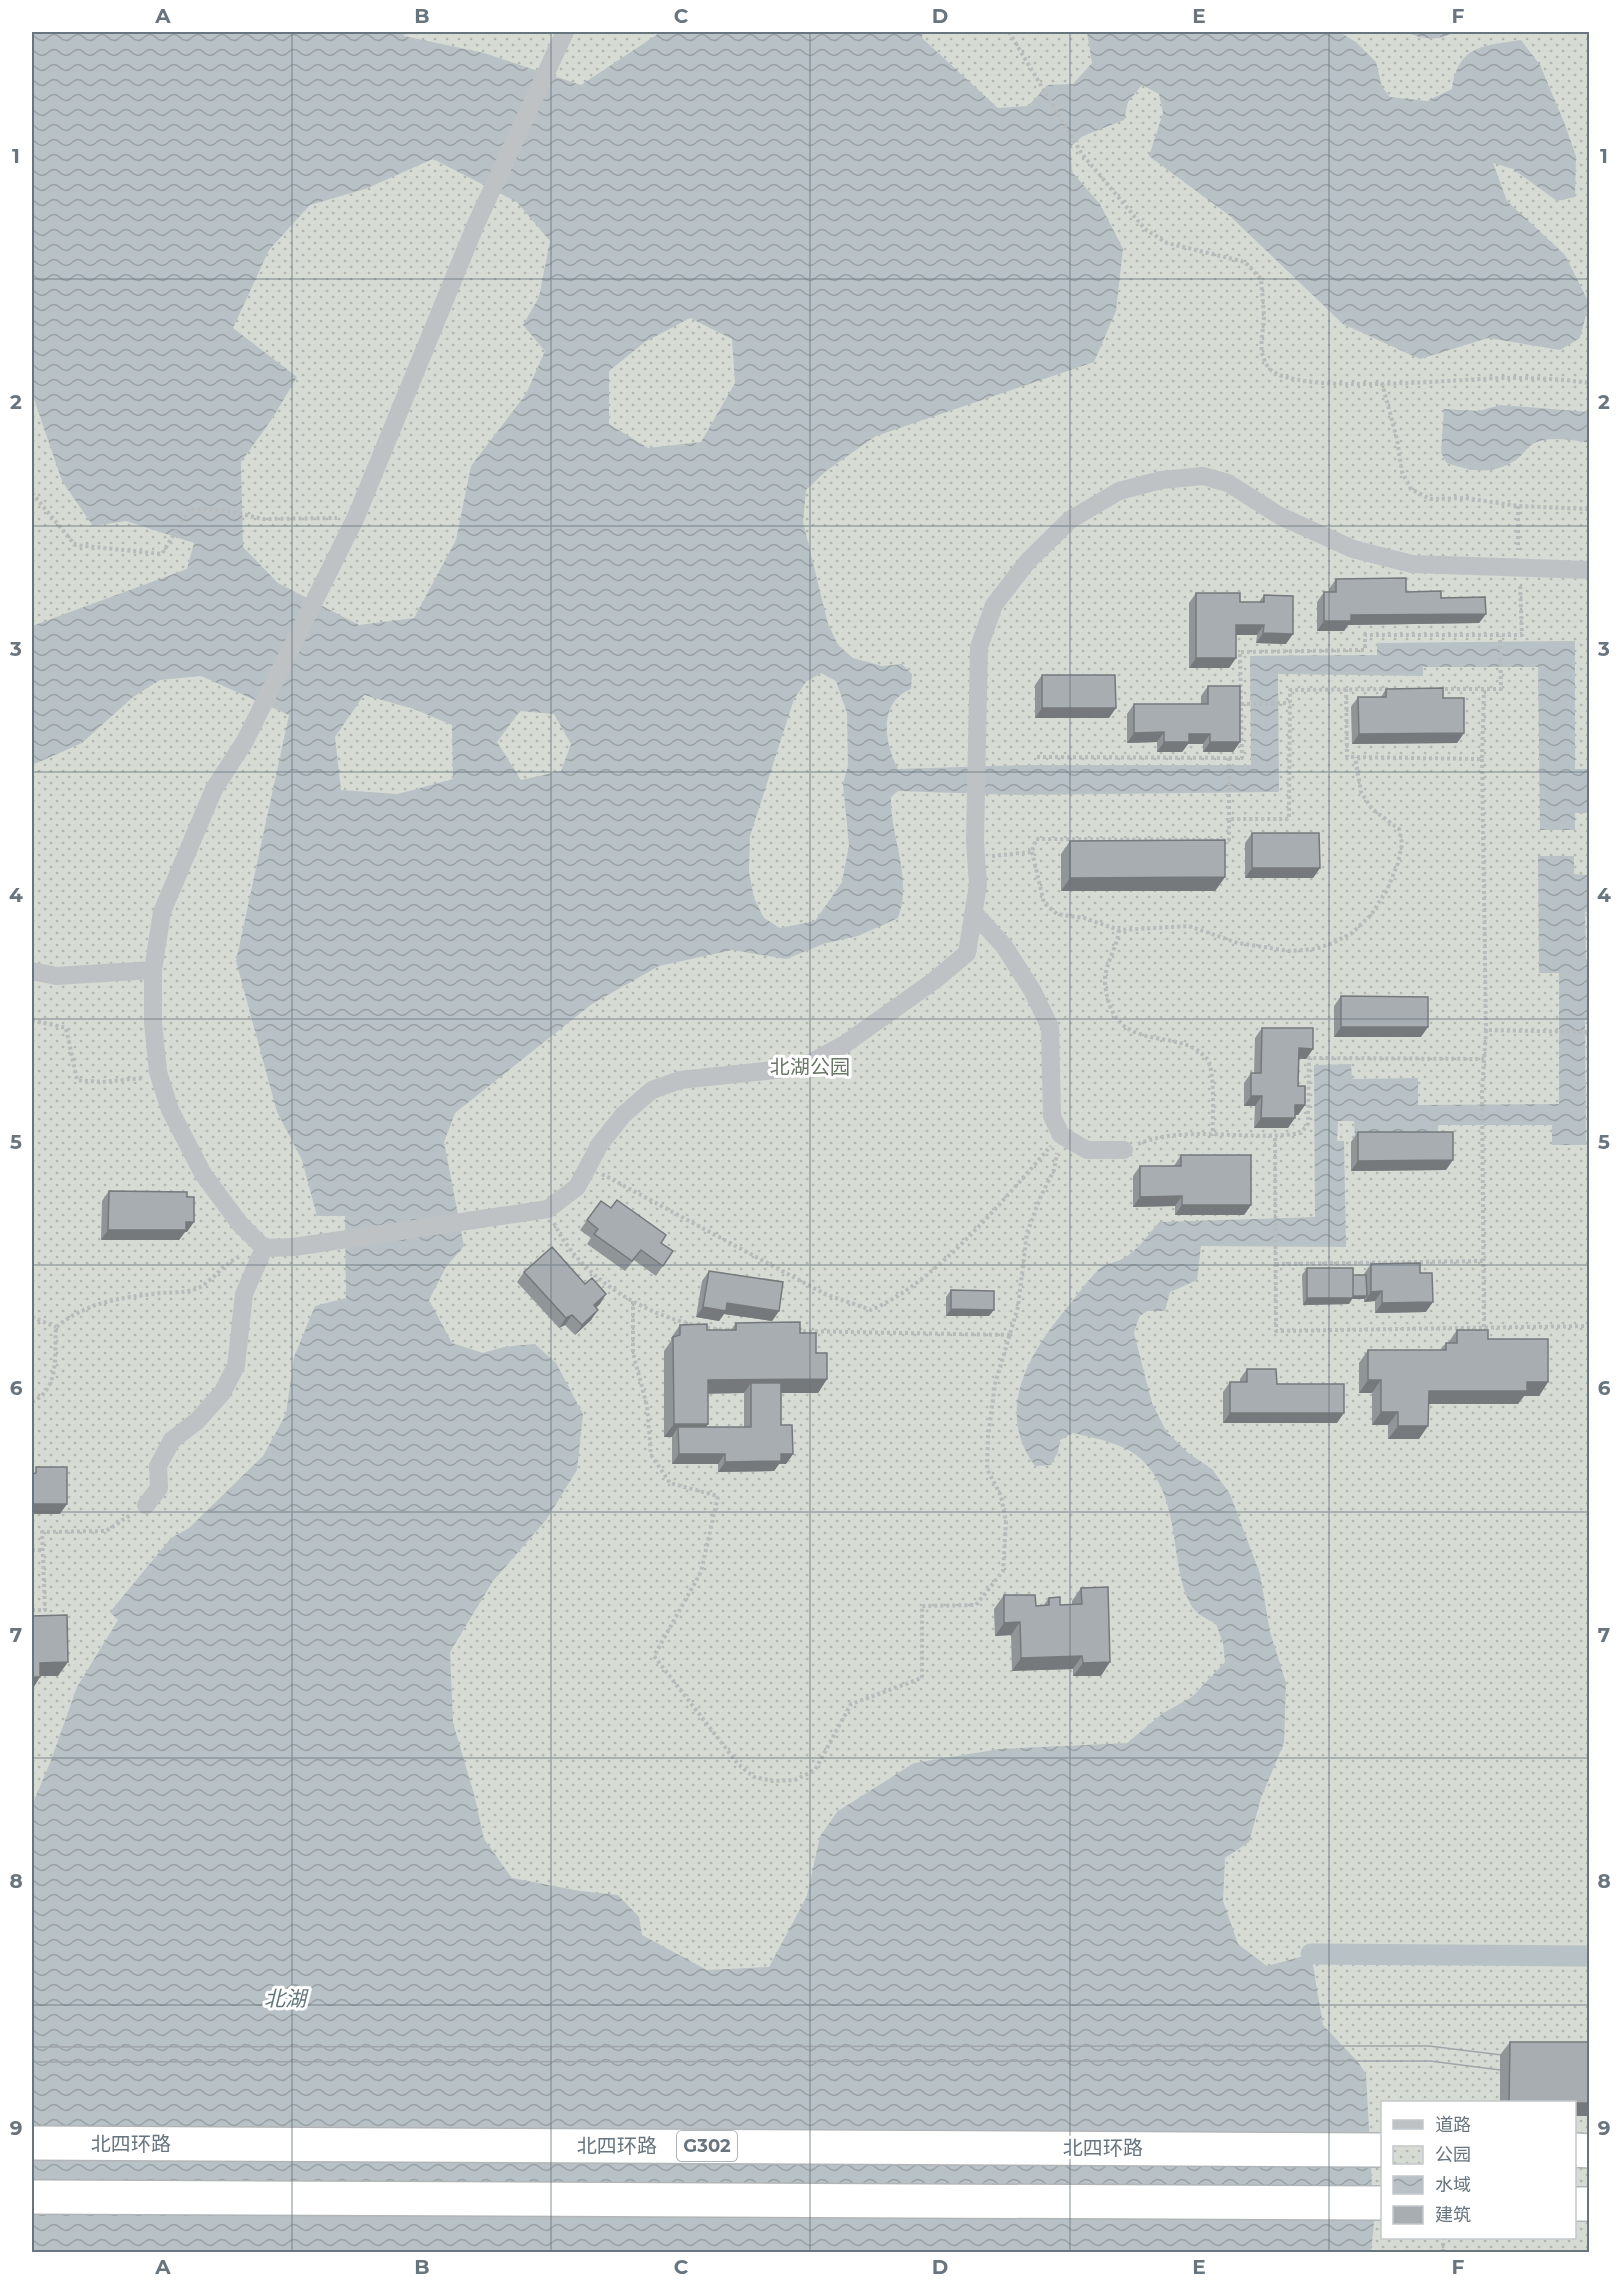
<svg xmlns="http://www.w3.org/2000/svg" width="1621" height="2284" font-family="Montserrat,'Noto Sans SC',sans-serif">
<defs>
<pattern id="park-dots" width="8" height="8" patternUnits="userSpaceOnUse" patternTransform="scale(1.5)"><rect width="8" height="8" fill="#d6dbd3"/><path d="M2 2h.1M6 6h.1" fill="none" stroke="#b1b6b0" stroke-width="1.8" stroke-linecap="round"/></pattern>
<pattern id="water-waves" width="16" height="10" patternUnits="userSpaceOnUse" patternTransform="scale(1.5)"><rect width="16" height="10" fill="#b8c1c5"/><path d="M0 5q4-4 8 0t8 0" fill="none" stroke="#99a1a5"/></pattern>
</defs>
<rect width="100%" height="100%" fill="#f5f5f2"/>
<path fill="url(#park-dots)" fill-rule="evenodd" d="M32,32H1589V2252H32ZM1382,2102H1574V2238H1382Z"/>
<path fill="url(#water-waves)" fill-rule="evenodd" d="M32,32H403L404,36L484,53L581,85L661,32H923L922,38L998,108L1028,106L1048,85L1073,84L1092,63L1087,32H1339L1356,42L1376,62L1382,87L1390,97L1427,101L1452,89C1458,45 1483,46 1521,40L1540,65L1564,122L1576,156L1575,197L1557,201L1513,169L1493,163L1507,201L1565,255L1589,303L1580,338L1560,350L1488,338L1420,359L1343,324L1230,216L1149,156L1163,113L1159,94L1142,85L1128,102L1124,120L1083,136L1070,147L1072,172L1100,204L1123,249L1116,311L1094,362L876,436L826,471L806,490L803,522L828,624L838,645L853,658L882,666L902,664L912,674L911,689C878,702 884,743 898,769L1024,765H1251L1250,656L1377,655V643L1575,641V769H1589L1590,813H1575V830H1540L1538,667H1423V676L1278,674L1279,792L1019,795L898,791L891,797C890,838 913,877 898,918L858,936L826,943L786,959L732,950L659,966L592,1004L455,1113L444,1142L464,1246L446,1267L429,1300L452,1343L483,1353L504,1347L535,1344L556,1363L583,1414L577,1470L546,1520L493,1581L450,1652L453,1723L474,1794L484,1839L512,1878L580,1891L618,1895L639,1917L642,1935L707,1970L769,1967L807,1896L820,1836L838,1811L914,1763L1000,1749L1127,1743L1163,1713L1192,1697L1225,1662L1223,1643L1216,1624C1207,1619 1196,1614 1191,1605C1168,1563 1183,1503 1144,1462C1126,1443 1097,1439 1073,1433L1060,1440L1058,1452L1051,1465L1035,1466C993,1409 1031,1351 1069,1305C1079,1293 1088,1280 1099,1269C1105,1263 1116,1263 1124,1258C1138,1250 1149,1234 1159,1222L1315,1217L1314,1065L1351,1064L1352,1079L1418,1078V1105L1559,1104V973H1539L1538,856H1574V874L1590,875L1589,911L1585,912L1586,959L1590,960L1589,1020H1585L1586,1145H1552V1125H1438V1139H1355L1354,1121H1338L1337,1141H1344L1346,1247L1201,1246L1197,1280L1170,1292L1165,1311H1147L1139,1317L1134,1333L1152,1403L1166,1431L1188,1453L1212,1469L1230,1494L1260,1574L1270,1632L1286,1683L1284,1743L1261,1798L1249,1842L1225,1858L1223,1901L1238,1944L1267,1966L1311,1954L1323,2025L1358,2062L1366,2074L1374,2223L1371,2252H32V1805L50,1763L77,1687L118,1620L110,1612L171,1538L189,1528L263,1456L286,1414L294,1357L315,1306L346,1298L345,1216H317L302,1160L277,1112L236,961L289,715L201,676L160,680L133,697L82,743L32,765V626L187,569L194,543L126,521L93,526L62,481L32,393ZM433,159L517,202L550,241L539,297L523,325L545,351L526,394L471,466L456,540L414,618L359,625L278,583L243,547L241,462L272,419L297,377L233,328L269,250L310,205L365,189ZM690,318L732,339L735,383L701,442L648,448L609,424V371L645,342ZM821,673L836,681L847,713L848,766L843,784L849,845L842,882L815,921L780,928L764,918L754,898L749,872L750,836L794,699L806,682ZM364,695L414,709L452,725L453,779L398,794L341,790L335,737ZM520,711L554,714L571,744L561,771L521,780L497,742Z
M1405,32H1453C1438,42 1422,39 1405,32Z
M1501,405L1589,412V443C1572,440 1551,436 1534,443C1528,446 1523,455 1517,459C1494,475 1472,472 1447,463L1441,453L1444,409L1478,411Z"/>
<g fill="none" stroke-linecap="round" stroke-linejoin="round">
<path stroke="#b8c1c5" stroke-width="21" d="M1311,1954L1590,1956"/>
<g stroke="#b2b5b7" stroke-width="36">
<path id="highway" d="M32,2143L1382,2150
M1574,2150L1590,2151
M32,2197L1382,2203
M1574,2204H1590"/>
</g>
<path stroke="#b8bbbc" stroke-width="4" stroke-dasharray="3 3" stroke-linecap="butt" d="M1009,32L1082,154L1145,229L1167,243L1245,262L1261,279C1262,291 1263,303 1264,315C1264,333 1256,352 1269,368C1294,397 1465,378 1508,378C1535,378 1562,379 1590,383
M1382,383L1397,439L1402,472L1411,489L1430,499L1465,498L1518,506L1590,509
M32,493L75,545L162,554L189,509L224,510L263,519L337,518
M1518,506V550
M1346,689L1347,757L1482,759L1484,690
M1439,689H1501L1500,636
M1241,704L1290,703
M1037,757L1242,758L1240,652L1365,650V635H1522L1520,584
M1229,758V819
M1482,759L1486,1030
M1032,852L1044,903L1057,914L1084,918L1119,930L1189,926L1238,943L1289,951L1316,949L1333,943L1352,933L1371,915L1387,890L1398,863L1402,844L1399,829L1372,809L1361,792L1355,757
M992,856L1032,852L1036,839L1229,840V819H1289L1290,690L1390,689
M1119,930C1117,949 1104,965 1105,983C1112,1059 1179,1024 1207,1059C1216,1071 1212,1119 1213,1136
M32,1020L66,1028L77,1080L102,1082L143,1078
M1275,1138L1276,1331L1590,1326
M1138,1144C1186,1124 1249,1142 1301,1133L1308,1124L1309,1058L1486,1059
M602,1174L825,1294L871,1310C937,1282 1003,1200 1051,1146
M554,1223C583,1285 665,1328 732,1330
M1276,1264L1484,1261
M633,1301V1353L647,1406L651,1455L670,1483L718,1496L701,1572L654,1656L738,1764L754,1777L773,1781L795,1780L815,1770L851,1704L922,1678V1606L976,1605L1003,1571L1006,1522L1001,1496L987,1469L988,1437L995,1384L1018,1307L1027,1233L1040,1198L1054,1170L1057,1153
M32,1317L56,1327
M1484,1327L1482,1092L1486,1030L1590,1032
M797,1331L1011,1335
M32,1402C61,1388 54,1353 56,1327C89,1301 120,1298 161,1293C171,1292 183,1293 193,1290C213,1284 222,1262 242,1256
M32,1550H43
M32,1610H45L42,1532L106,1531L132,1514
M1443,2252V2238"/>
<path stroke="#bfc2c5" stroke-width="18" d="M565,32L476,224L356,517L245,741L214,789L162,912L153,970V1022L158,1072L170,1110L203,1174L240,1224L264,1248L294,1247L548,1209L577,1187L600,1144L623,1115L652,1090L680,1080L803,1067L845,1044L935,980L967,953L978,885L975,841L979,647L994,605L1028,561L1070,520L1119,491L1161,480L1203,476L1228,483L1280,516L1353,549L1412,564L1590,570
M974,913L1004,946L1032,990L1050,1027L1052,1116L1061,1135L1087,1150H1124
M32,971L56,976L153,970
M146,1505L159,1488L158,1466L172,1440L197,1421L222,1393L236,1366L244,1294L264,1248"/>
<use href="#highway" stroke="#fff" stroke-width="33"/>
<path stroke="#a0a6aa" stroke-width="1.5" d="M32,2047L1429,2046L1518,2057
M32,2062L1430,2061L1516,2072"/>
</g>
<path fill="#909598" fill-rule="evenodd" d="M1336,579L1441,598L1486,614L1479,623L1348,625L1344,631H1317V602L1324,592H1329V589Z
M1196,593L1240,602H1259L1264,595L1286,644L1256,643L1257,635H1236V658L1229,668H1189V603Z
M1042,675L1109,718H1035V685Z
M1208,686L1240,742L1233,752H1203V744H1188L1182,752H1157V742L1127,743V714L1134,704H1201V696Z
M1386,689L1443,698L1464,733L1457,743L1352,744L1351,707L1358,697H1381Z
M1252,833L1320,868L1313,878H1245V843Z
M1070,841L1225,877L1215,891H1061V854Z
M1341,996L1421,1037H1334V1006Z
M1262,1028L1313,1049L1306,1059H1298V1086L1305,1105L1298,1115H1295L1288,1128H1254L1255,1106H1244V1083L1251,1073H1254L1255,1038Z
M1358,1132L1446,1170L1351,1171V1142Z
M1181,1155L1251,1205L1244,1215H1175V1206L1133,1207V1176L1140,1166H1174Z
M109,1191L187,1232H185L179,1240H101L102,1201Z
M601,1201L673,1251L656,1276L634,1260L625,1271L587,1244L591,1238L580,1230Z
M1371,1264L1420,1273L1426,1312L1375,1313V1301L1364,1302V1299H1352L1349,1304L1303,1305L1302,1275L1307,1268L1353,1275H1364V1274Z
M709,1271L779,1311L772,1321L724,1314L719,1321L696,1317L702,1281Z
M524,1272L600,1304L596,1307L591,1320L575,1335L565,1325L559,1328L517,1282Z
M951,1290L989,1316H946V1297Z
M736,1323L800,1333L816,1353L827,1379L818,1393H781V1425L793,1454L786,1464H779L774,1471L718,1472V1464H672V1437H664V1351L671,1341V1338L680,1325L707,1330H731ZM708,1393H744V1427H706L708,1424Z
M1457,1330L1488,1339L1548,1382L1539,1396H1524L1518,1404H1428L1419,1439H1388V1425H1372V1393H1359V1363L1368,1350H1440L1446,1343H1448Z
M1247,1369L1277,1384L1337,1423H1223V1392L1230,1382H1240V1379Z
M1081,1588L1101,1676H1073V1669L1012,1671L1011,1635L995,1636L994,1609L1004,1595L1036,1606H1043L1049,1598L1060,1605H1072V1601Z
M1510,2042L1575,2103H1500V2055Z"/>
<path fill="#75797c" d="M1486,614L1479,623L1348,625L1344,631H1317L1324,621L1351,615Z
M1236,625H1264L1257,635H1229Z
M1263,633L1293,634L1286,644L1256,643Z
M1196,658H1236L1229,668H1189Z
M1042,708H1116L1109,718H1035Z
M1164,732L1157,742L1127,743L1134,733Z
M1464,733L1457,743L1352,744L1359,734Z
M1189,734H1210L1203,744H1188L1182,752H1157L1164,742Z
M1210,742H1240L1233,752H1203Z
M1252,868H1320L1313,878H1245Z
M1225,877L1215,891H1061L1070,878Z
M1341,1027H1428L1421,1037H1334Z
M1299,1048L1313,1049L1306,1059L1292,1058Z
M1251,1096H1262L1255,1106H1244Z
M1295,1105H1305L1298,1115H1288Z
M1261,1118H1295L1288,1128H1254Z
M1453,1160L1446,1170L1351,1171L1358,1161Z
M1182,1196L1175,1206L1133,1207L1140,1197Z
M1182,1205H1251L1244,1215H1175Z
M186,1222H194L187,1232H185L179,1240H101L108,1230Z
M1382,1291L1375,1301L1364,1302L1371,1292Z
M606,1294L600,1304L587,1315L594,1305Z
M1351,1296H1367L1364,1299H1352L1349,1304L1303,1305L1307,1298Z
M1433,1302L1426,1312L1375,1313L1382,1303Z
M727,1303L779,1311L772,1321L724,1314L719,1321L696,1317L703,1307Z
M951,1309L994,1310L989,1316H946Z
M598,1310L591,1320L575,1335L582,1325Z
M572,1315L565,1325L559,1328L566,1318Z
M827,1379L818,1393H751V1383L744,1393L699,1394L708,1380Z
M1368,1380H1381L1372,1393H1359Z
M1527,1382H1548L1539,1396H1524L1518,1404H1419L1429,1391Z
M1381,1412H1398L1388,1425H1372Z
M1230,1413H1344L1337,1423H1223Z
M674,1424H708L699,1437L678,1427L672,1437H664Z
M1398,1426H1428L1419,1439H1388Z
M679,1454H725L718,1464H672Z
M781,1454H793L786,1464H779L774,1471L718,1472L725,1462Z
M32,1504H67L60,1514H32Z
M1020,1622L1011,1635L995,1636L1004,1623Z
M1082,1656L1073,1669L1012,1671L1021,1658Z
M68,1662L58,1676H32L40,1663Z
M1110,1662L1101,1676H1073L1083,1663Z
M32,1677H40L32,1690Z
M1575,2103H1590V2116H1575Z"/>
<path fill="#a7adb1" stroke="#75797c" stroke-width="1.5" d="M1406,578V592L1441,591V598L1485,597L1486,614L1351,615V621H1324V592H1336V579Z
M1196,593H1240V602H1264V595L1293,596V634L1263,633L1264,625H1236V658H1196Z
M1042,675H1115L1116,708H1042Z
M1208,686H1240V742H1210V734H1189V742H1164V732L1134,733V704H1208Z
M1443,688V698H1464V733L1359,734L1358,697H1386V689Z
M1252,833H1319L1320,868H1252Z
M1225,840V877L1070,878V841Z
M1341,996L1428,997V1027H1341Z
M1262,1028H1313V1049L1299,1048L1298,1086H1305V1105H1295V1118H1261L1262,1096H1251V1073H1261Z
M1358,1132H1453V1160L1358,1161Z
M1181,1155H1251V1205H1182V1196L1140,1197V1166H1181Z
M109,1191L187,1192V1197H194V1222H186V1230H108Z
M617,1200L666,1235L661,1243L673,1251L663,1266L641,1250L632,1261L594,1234L598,1229L587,1220L601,1201L611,1208Z
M552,1247L585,1284L592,1278L606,1294L594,1305L598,1310L582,1325L572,1315L566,1318L524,1272Z
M1420,1263V1273H1432L1433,1302L1382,1303V1291L1371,1292V1264Z
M1307,1268H1353V1298H1307Z
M709,1271L783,1282L779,1311L727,1303L726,1311L703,1307Z
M1353,1275H1366L1367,1296H1353Z
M951,1290L994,1291V1310L951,1309Z
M800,1322V1333H816V1353H827V1379L708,1380V1424H674L673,1337L680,1335V1325L707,1324V1330H736V1323Z
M1457,1330H1488V1339H1548V1382H1527V1391H1429L1428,1426H1398V1412H1381V1380H1368V1350H1446V1343H1457Z
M1247,1369H1276L1277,1384H1344V1413H1230V1382H1247Z
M751,1383H781V1425H792L793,1454H781V1461L725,1462V1454H679L678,1427H751Z
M36,1467H67V1504H32V1474L36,1473Z
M1108,1587L1110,1662L1083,1663L1082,1656L1021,1658L1020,1622L1004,1623V1595H1035L1036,1606L1049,1605V1598L1060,1597V1605L1082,1604L1081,1588Z
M67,1615L68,1662L40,1663V1677H32V1616Z
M1510,2042H1590V2103H1509Z"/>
<path fill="none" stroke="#68757f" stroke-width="1.5" stroke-opacity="0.55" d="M292,32V2252M551,32V2252M810,32V2252M1070,32V2252M1329,32V2252M32,279H1590M32,526H1590M32,772H1590M32,1019H1590M32,1265H1590M32,1512H1590M32,1758H1590M32,2005H1590"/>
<g text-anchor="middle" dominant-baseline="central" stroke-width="6" stroke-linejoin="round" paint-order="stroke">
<rect fill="#fff" stroke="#959ea5" stroke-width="1.5" x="677" y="2131" width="60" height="30" rx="4.5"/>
<g font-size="18" font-weight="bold" fill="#68757f">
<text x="707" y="2146">G302</text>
</g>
<g font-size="20" fill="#697766" stroke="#fff">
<text x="810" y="1067">北湖公园</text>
</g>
<g font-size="20" fill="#68757f" stroke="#fff">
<text x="131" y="2144">北四环路</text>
<text x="617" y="2146">北四环路</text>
<text x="1103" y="2148">北四环路</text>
</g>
<g font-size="21" font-style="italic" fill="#63767b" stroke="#fff">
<text x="285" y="1998">北湖</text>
</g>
</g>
<rect width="1621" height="2284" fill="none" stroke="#ffffff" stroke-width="66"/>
<rect x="1381" y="2101" width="195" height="138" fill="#ffffff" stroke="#c3c8cc" stroke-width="1.5"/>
<rect x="1393" y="2120" width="30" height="9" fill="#bfc2c5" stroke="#c3c8cc" stroke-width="1.5"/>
<text x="1435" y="2131" font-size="18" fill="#68757f">道路</text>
<rect x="1393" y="2146" width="30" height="18" fill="url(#park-dots)" stroke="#c3c8cc" stroke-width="1.5"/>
<text x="1435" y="2161" font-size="18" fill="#68757f">公园</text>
<rect x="1393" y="2176" width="30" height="18" fill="url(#water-waves)" stroke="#c3c8cc" stroke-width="1.5"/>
<text x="1435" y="2191" font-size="18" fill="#68757f">水域</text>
<rect x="1393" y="2206" width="30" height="18" fill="#a7adb1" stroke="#c3c8cc" stroke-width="1.5"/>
<text x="1435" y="2221" font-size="18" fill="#68757f">建筑</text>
<rect x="33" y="33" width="1555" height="2218" fill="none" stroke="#68757f" stroke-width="2"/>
<g font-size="20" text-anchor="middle" font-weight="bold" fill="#68757f">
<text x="163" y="23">A</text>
<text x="422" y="23">B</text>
<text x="681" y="23">C</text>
<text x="940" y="23">D</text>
<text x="1199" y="23">E</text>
<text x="1458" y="23">F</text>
<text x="16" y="163">1</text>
<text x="1604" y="163">1</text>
<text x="16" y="409">2</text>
<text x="1604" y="409">2</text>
<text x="16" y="656">3</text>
<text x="1604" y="656">3</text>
<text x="16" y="902">4</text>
<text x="1604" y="902">4</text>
<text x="16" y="1149">5</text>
<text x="1604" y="1149">5</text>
<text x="16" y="1395">6</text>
<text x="1604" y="1395">6</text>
<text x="16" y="1642">7</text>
<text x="1604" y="1642">7</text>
<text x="16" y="1888">8</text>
<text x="1604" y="1888">8</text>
<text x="16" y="2135">9</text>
<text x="1604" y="2135">9</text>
<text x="163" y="2274">A</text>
<text x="422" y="2274">B</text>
<text x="681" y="2274">C</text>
<text x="940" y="2274">D</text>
<text x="1199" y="2274">E</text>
<text x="1458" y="2274">F</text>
</g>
</svg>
